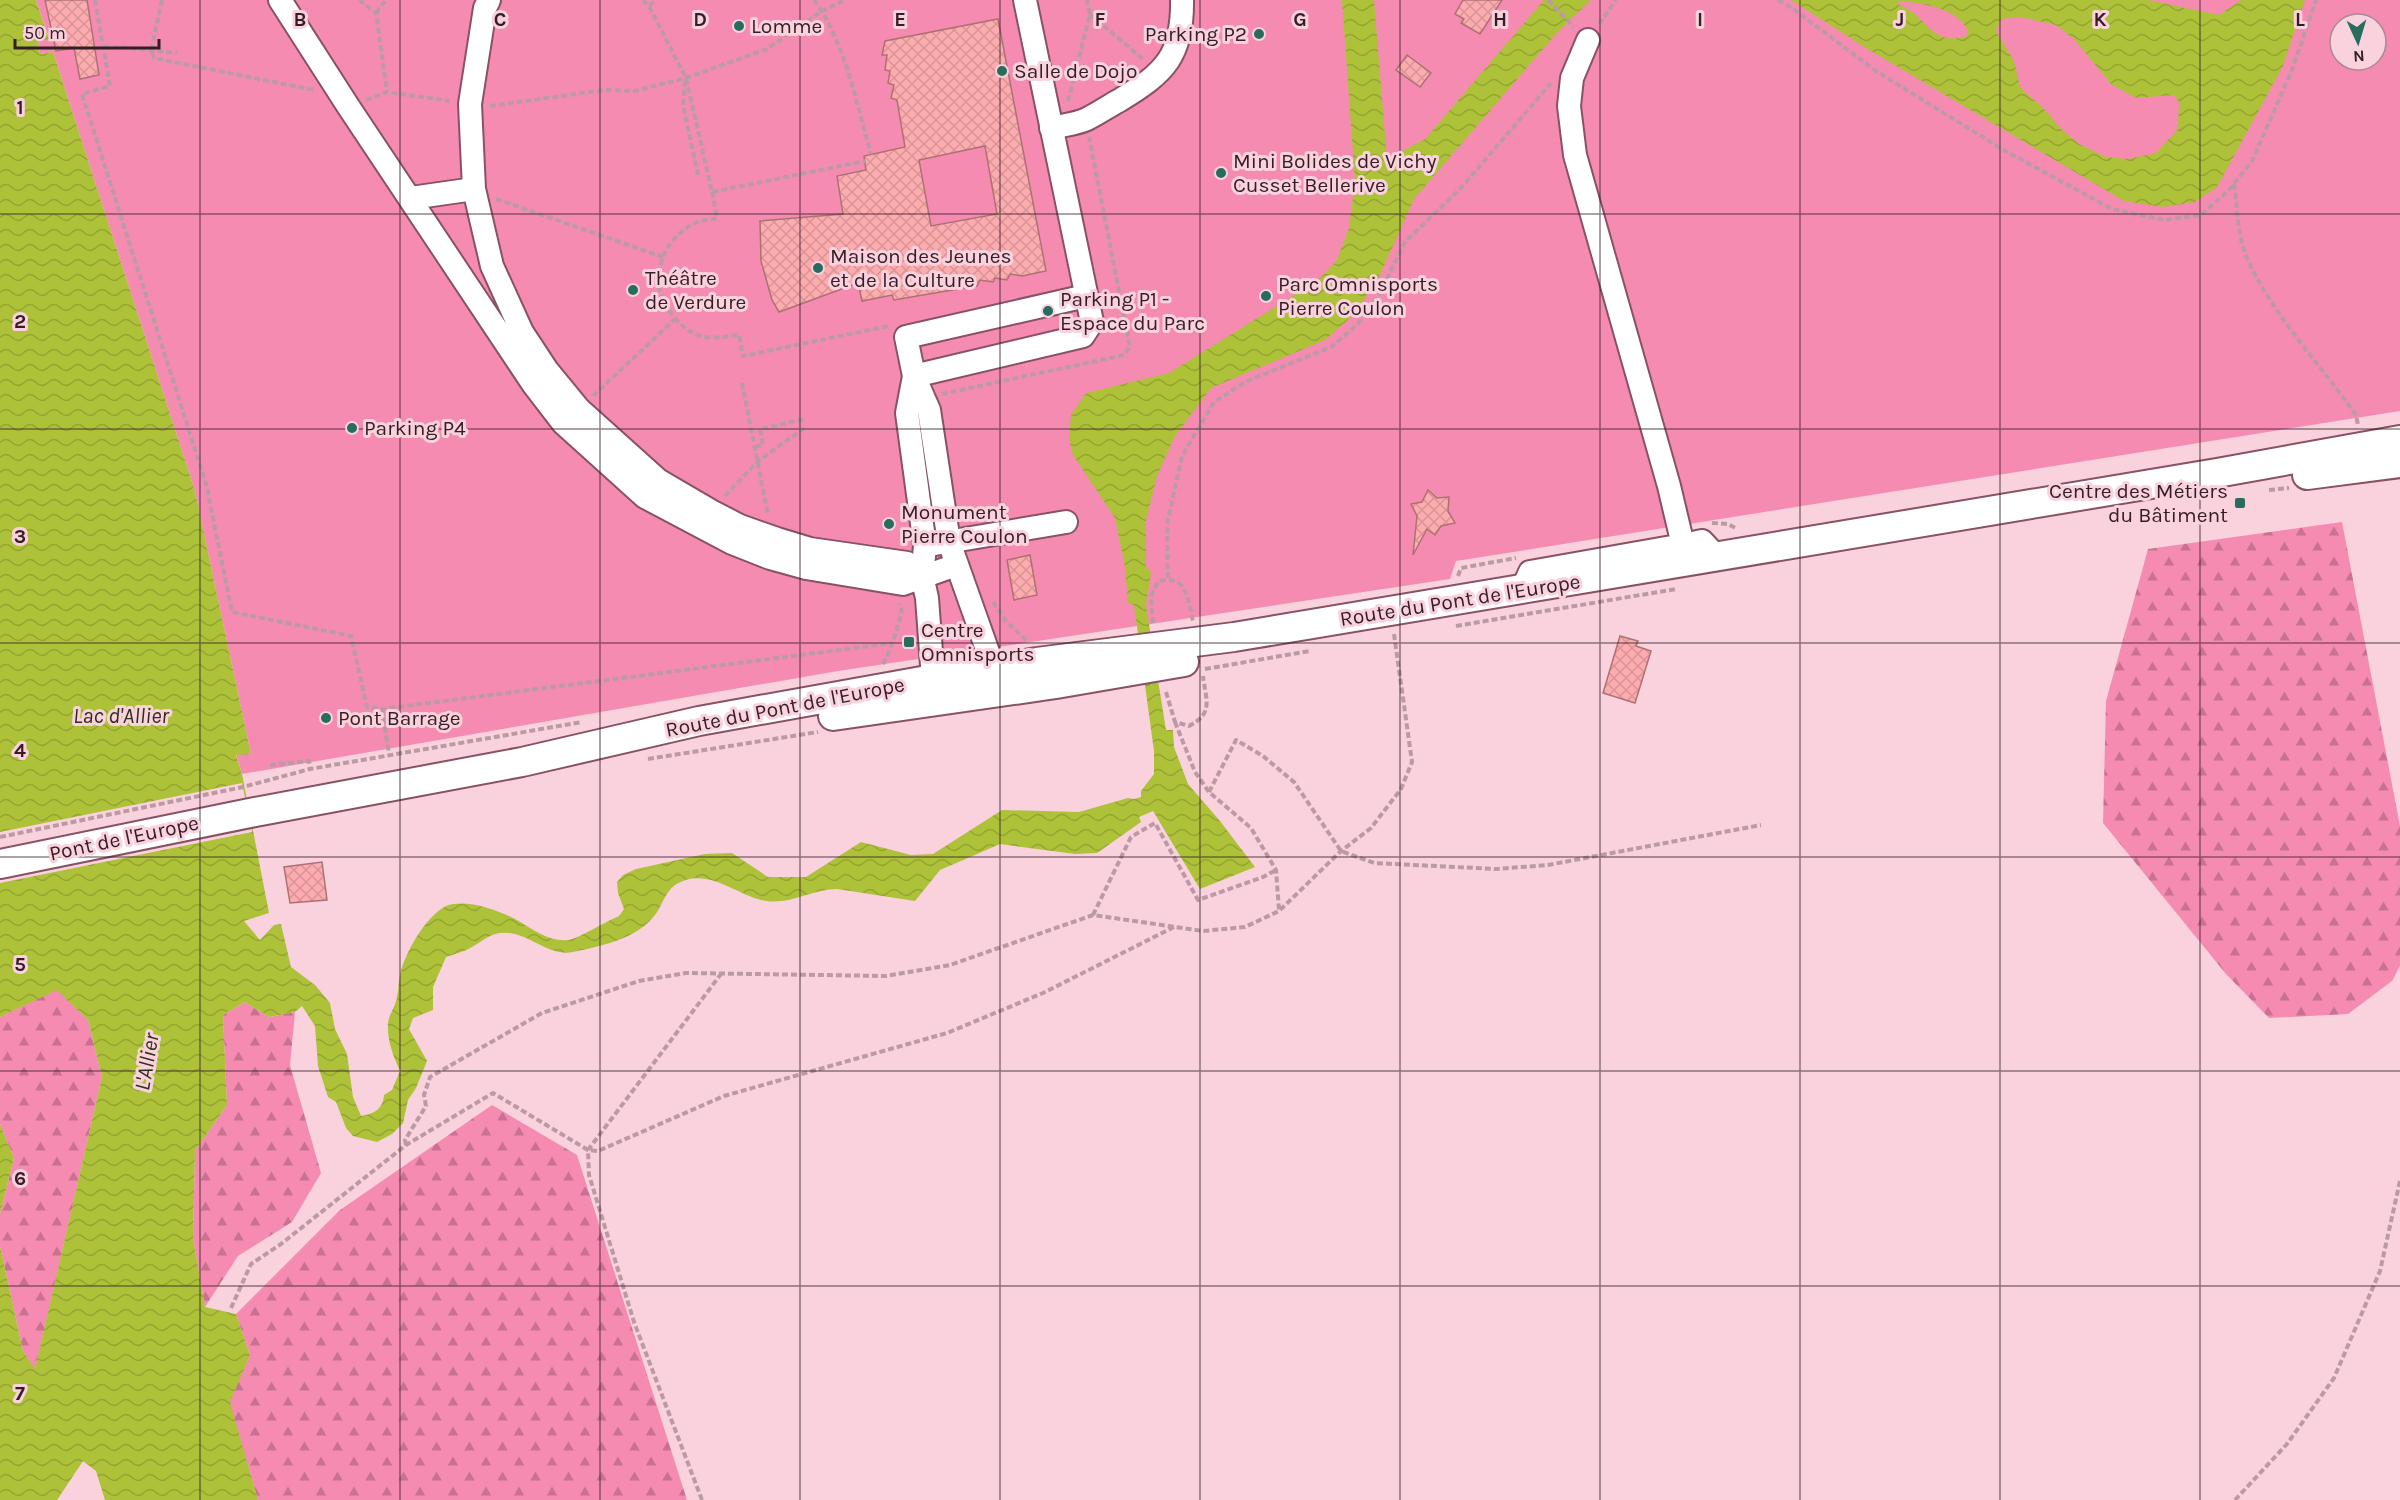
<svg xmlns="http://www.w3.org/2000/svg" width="2400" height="1500" font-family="Karla,sans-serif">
<defs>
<pattern id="forest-firs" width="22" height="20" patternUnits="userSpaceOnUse" patternTransform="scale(1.5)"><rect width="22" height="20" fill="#f68bb2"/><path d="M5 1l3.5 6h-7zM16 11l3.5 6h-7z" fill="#c87191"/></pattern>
<pattern id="water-waves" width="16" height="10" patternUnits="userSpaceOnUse" patternTransform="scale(1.5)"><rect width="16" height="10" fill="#adc139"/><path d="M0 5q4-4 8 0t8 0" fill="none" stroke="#95a532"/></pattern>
<pattern id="building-cross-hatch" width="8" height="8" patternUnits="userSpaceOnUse" patternTransform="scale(1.5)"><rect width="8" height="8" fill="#fcacae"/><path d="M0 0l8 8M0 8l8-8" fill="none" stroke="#d99496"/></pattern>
</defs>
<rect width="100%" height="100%" fill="#f9d2de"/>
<path fill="url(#forest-firs)" d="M2342,522L2400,826V966L2392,981L2348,1014L2269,1018L2226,974L2103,823L2106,701L2148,549Z
M57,989L88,1020L102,1077L35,1370L23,1351L0,1246V1214L14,1158L0,1124V1017Z
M245,1002L269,1017L295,1012L290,1065L321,1173L292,1222L238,1256L205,1307L193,1238L195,1151L227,1105L223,1015Z
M492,1105L577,1155L687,1500H258L229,1402L250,1355L236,1314L340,1210Z"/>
<path fill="#f68bb2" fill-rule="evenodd" d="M36,0H2400V411L1456,561L1450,579L838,671L242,774L236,754H251L195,491L53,52L40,54L38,41L49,38ZM2340,24H2376V60H2340Z"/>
<path fill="url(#water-waves)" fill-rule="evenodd" d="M0,0H36L49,39L38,41L40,54L53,52L195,491L251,754L236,755L242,774L269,913L244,921L260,940L274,925L281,924L291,967L315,985L330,1003L335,1029L347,1054L353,1097L361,1116C374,1114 383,1109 384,1095L392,1090L400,1071C393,1055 387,1041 388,1023C389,1014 396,1006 397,997C399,990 398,982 400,975C404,954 430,907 453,904C472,901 498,910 515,919C533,929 548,942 569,940C577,939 609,920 619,916L624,909L618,893L617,882L623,875L636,869L705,854L732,853L768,877H806L861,842L911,855L933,854L1002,810L1079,812L1128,798L1134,799L1141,797V791L1154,774V751L1134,605L1128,603L1125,567L1115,518L1073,455L1069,439L1071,415L1086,393L1169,373L1317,281L1337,260L1349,228L1355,181L1342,0H1374L1387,159L1425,139L1544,0H1591L1557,33L1414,199L1376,284L1349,319L1325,340L1211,388L1175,436L1157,476L1146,520V566L1151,573L1146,605L1166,730H1173L1174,747L1188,784L1220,821L1255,867L1200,889L1153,811L1139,817L1141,822L1097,853L1075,854L1000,844L940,870L915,901L837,889C811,889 788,907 761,900C732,892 705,866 675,885C665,892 662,906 655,915C637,939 601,946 573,952C551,957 530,935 509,933C493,931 484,940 472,947C464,952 454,954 446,957L433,987V1010L413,1018L409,1029L427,1061L416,1088L408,1100L403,1123L392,1134L377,1142L353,1136L346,1128L336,1102L328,1097L318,1066L315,1026L302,1006L295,1012L269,1017L245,1002L223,1015L227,1105L195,1151L193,1238L205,1307L236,1314L250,1355L230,1402L258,1500H105L96,1471L83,1461L57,1500H0V1246L23,1351L35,1369L102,1077L88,1020L57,990L0,1017Z
M1791,0H2149L2219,15L2241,0H2305L2283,66L2217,187L2195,202L2163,207L2124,201L1866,48ZM1903,1C1926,5 1955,7 1968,30L1966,37C1960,38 1953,39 1947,38C1927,34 1920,11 1899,5L1898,2ZM2020,17L2056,25L2074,39L2111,84L2136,98L2174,95L2179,102L2178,129L2156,153L2128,159L2106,157L2079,144L2060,128L2047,112L2020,87L2014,61L1996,31L2001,19Z
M0,1124L14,1158L0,1214Z"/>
<path fill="#f9d2de" d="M242,783L252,832L0,883V832Z"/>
<path fill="url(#building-cross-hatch)" stroke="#ae7173" stroke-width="1.5" fill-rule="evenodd" d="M45,0H87L99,75L80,79L74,48L56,51Z
M1463,0H1502L1480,34L1461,23L1464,19L1455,14Z
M998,19L1046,271L1022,276L1010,274L1007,280L995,278L993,282L980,280L977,286L967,283L964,288L894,300L892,295L862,301L858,283L779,312L772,300L761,261L760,221L843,214L837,176L866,170L864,156L905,147L897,100L891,98L894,85L888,83L890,71L885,70L887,55H882L885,41ZM985,146L997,214L931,226L919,160Z
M1407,55L1431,73L1420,87L1396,70Z
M1428,490L1437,498L1449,497L1448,511L1455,523L1441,526L1435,535L1427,529L1413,555L1417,516L1411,504L1422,502Z
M1030,555L1037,595L1014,600L1007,560Z
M1620,636L1638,641L1636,646L1651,651L1635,703L1603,693Z
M322,862L327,900L290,903L284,867Z"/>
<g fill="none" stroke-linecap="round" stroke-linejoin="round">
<g stroke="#885164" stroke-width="26">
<path id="minor" d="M280,0L348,106L533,384L563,423L645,497L732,543L770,558L806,568L903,584L956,565
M489,0L485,8L470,104L474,189L492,266L522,332L547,370L579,409L658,480L711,511L740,526L777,539L810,549L907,563L922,576
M1588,40L1572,78L1569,106L1575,155L1669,486L1683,545
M1051,128C1063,125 1077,124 1087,119C1099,113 1109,106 1120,100C1165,73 1183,55 1182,0
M411,198L474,189
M914,376L1083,336L1092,322L1025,0
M914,376L907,413L925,546L922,576L927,598L933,679L947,684
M935,544L1066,522
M1522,590L1530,572L1683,545L1702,541L1717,557
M981,676L994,669L949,542L929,410L914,376L906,337L1086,296"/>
</g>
<g stroke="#885164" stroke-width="32">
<path id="major" d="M2307,475L2400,463
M833,716L1056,684L1184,662
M0,864L255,812L522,762L699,721L933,679L1037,662L1234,637L2217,473L2400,440"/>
</g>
<path stroke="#bc9aa5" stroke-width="4" stroke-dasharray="6 3" stroke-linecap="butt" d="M95,0L110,86L82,94L206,484L232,612L351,636L367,707L382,709L893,643
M162,0L151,51L154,58L314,90
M359,0L376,13L387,92
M643,0L649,6L686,78L712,192L865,161
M814,0C846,44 856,103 871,154
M1548,0L1574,27
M1778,0L1792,8L1876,71L2002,149L2112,209L2165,220L2201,215L2229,190L2252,161L2292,70L2316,0
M649,6L656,0
M376,13L386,0
M1090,14L1144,60
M1599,24L1616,0
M104,48L109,46L177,53
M685,81L683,105L698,175
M366,100L387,92L450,101
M1068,101L1090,14L1087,0
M490,106L605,90L634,91L686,78L767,49L822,11L845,0
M2234,184C2238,211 2237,240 2250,265C2277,319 2321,366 2356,415L2358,425
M712,192L717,218C710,220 701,220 695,223C661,240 647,281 670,312C677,321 686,331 698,335C711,340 726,336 739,335L743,356L889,326
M496,199L663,257
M742,383L768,515
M942,394L1124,355L1130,347L1089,137
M593,396L675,319
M755,447L763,445L760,429L804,419
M2269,490L2289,488
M725,496L758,461L806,427
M1712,523L1728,524L1737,529
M1458,576L1461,568L1516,558
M1168,578L1167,525L1182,456L1214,402L1245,382L1331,347L1357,325L1380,293L1405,242L1462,187L1551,83
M993,602L1006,621L1027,641
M1153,623L1151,596L1158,582C1187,572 1188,601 1193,621
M1456,626L1676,589
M883,664C892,647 897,630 902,611L899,604
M1205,669L1310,651
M1166,692L1175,722L1189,726C1214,713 1206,701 1203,676
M382,709L389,754
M1175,722L1195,772L1209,792L1251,828L1276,870L1279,910
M648,759L818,732
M270,765L309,761L310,769
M1209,792L1236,740L1263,756L1294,782L1341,851L1374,863L1496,869L1548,865L1761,825
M0,837L243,787L310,769L582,722
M1093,915L1131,837L1155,823L1198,900L1263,877L1276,870
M406,1145L405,1140L426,1106L424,1095L430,1077L542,1013L639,981L686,973L886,976L950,965L1093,915L1203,931L1245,927L1279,911L1341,851L1371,828L1401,789L1412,762L1394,634
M231,1308L251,1264L281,1244L406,1145L493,1093L588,1150L598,1151L724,1096L947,1033L1043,993L1174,927
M702,1500L634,1322L589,1175L588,1150L721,974
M2235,1500L2287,1444L2334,1378L2380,1271L2400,1181"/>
<use href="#minor" stroke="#fff" stroke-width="22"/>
<use href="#major" stroke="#fff" stroke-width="28"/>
</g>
<path fill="none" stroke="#341d25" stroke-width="1.5" stroke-opacity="0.55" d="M200,0V1500M400,0V1500M600,0V1500M800,0V1500M1000,0V1500M1200,0V1500M1400,0V1500M1600,0V1500M1800,0V1500M2000,0V1500M2200,0V1500M0,214H2400M0,429H2400M0,643H2400M0,857H2400M0,1071H2400M0,1286H2400"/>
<g fill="#286c5e" stroke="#f9d2de" stroke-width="2">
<circle cx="739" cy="26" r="6"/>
<circle cx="1259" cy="34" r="6"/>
<circle cx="1002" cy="71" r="6"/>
<circle cx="1221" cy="173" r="6"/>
<circle cx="818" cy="268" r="6"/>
<circle cx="633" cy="290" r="6"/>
<circle cx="1266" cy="296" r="6"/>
<circle cx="1048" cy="311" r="6"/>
<circle cx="352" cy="428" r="6"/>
<rect x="2234" y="497" width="12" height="12" rx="3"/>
<circle cx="889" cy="524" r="6"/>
<rect x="903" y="636" width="12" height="12" rx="3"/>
<circle cx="326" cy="718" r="6"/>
</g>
<g text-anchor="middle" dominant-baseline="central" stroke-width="6" stroke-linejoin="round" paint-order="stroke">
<g font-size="21" fill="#341d25" stroke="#f9d2de" text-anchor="start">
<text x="751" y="26">Lomme</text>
<text x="1247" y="34" text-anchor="end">Parking P2</text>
<text x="1014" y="71">Salle de Dojo</text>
<text x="1233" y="161">Mini Bolides de Vichy<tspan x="1233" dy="24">Cusset Bellerive</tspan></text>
<text x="830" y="256">Maison des Jeunes<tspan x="830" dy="24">et de la Culture</tspan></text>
<text x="645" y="278">Théâtre<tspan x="645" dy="24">de Verdure</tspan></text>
<text x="1278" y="284">Parc Omnisports<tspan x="1278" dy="24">Pierre Coulon</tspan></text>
<text x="1060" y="299">Parking P1 -<tspan x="1060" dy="24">Espace du Parc</tspan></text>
<text x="364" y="428">Parking P4</text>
<text x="2228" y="491" text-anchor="end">Centre des Métiers<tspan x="2228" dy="24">du Bâtiment</tspan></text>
<text x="901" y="512">Monument<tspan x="901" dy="24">Pierre Coulon</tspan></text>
<text x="921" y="630">Centre<tspan x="921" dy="24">Omnisports</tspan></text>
<text x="338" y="718">Pont Barrage</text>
</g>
<g font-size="21" fill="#341d25" stroke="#f9d2de">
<text transform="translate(1460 600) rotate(-9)">Route du Pont de l'Europe</text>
<text transform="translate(785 707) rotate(-11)">Route du Pont de l'Europe</text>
<text transform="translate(124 838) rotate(-12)">Pont de l'Europe</text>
</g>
<g font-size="22" font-style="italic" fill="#2d311b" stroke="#f9d2de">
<text x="121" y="716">Lac d'Allier</text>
<text transform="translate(147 1062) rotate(-80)">L'Allier</text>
</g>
</g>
<g font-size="20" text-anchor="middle" font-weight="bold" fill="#341d25" stroke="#f9d2de" stroke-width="6" stroke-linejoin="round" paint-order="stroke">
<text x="300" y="26">B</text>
<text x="500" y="26">C</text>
<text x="700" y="26">D</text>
<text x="900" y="26">E</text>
<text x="1100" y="26">F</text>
<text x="1300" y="26">G</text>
<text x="1500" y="26">H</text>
<text x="1700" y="26">I</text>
<text x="1900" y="26">J</text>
<text x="2100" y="26">K</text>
<text x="2300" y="26">L</text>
<text x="20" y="114">1</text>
<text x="20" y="328">2</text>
<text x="20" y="543">3</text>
<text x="20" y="757">4</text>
<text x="20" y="971">5</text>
<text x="20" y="1185">6</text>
<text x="20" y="1400">7</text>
</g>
<g transform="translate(2358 42) rotate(176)"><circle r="28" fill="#f9d2de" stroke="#aa8a94" stroke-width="1.5"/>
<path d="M0-4.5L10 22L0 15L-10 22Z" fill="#286c5e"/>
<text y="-9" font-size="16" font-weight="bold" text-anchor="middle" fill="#341d25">N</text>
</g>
<path d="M15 39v9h144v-9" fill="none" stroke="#341d25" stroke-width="3"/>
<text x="24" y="39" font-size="18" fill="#341d25" stroke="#f9d2de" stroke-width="4.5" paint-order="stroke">50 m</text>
</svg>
